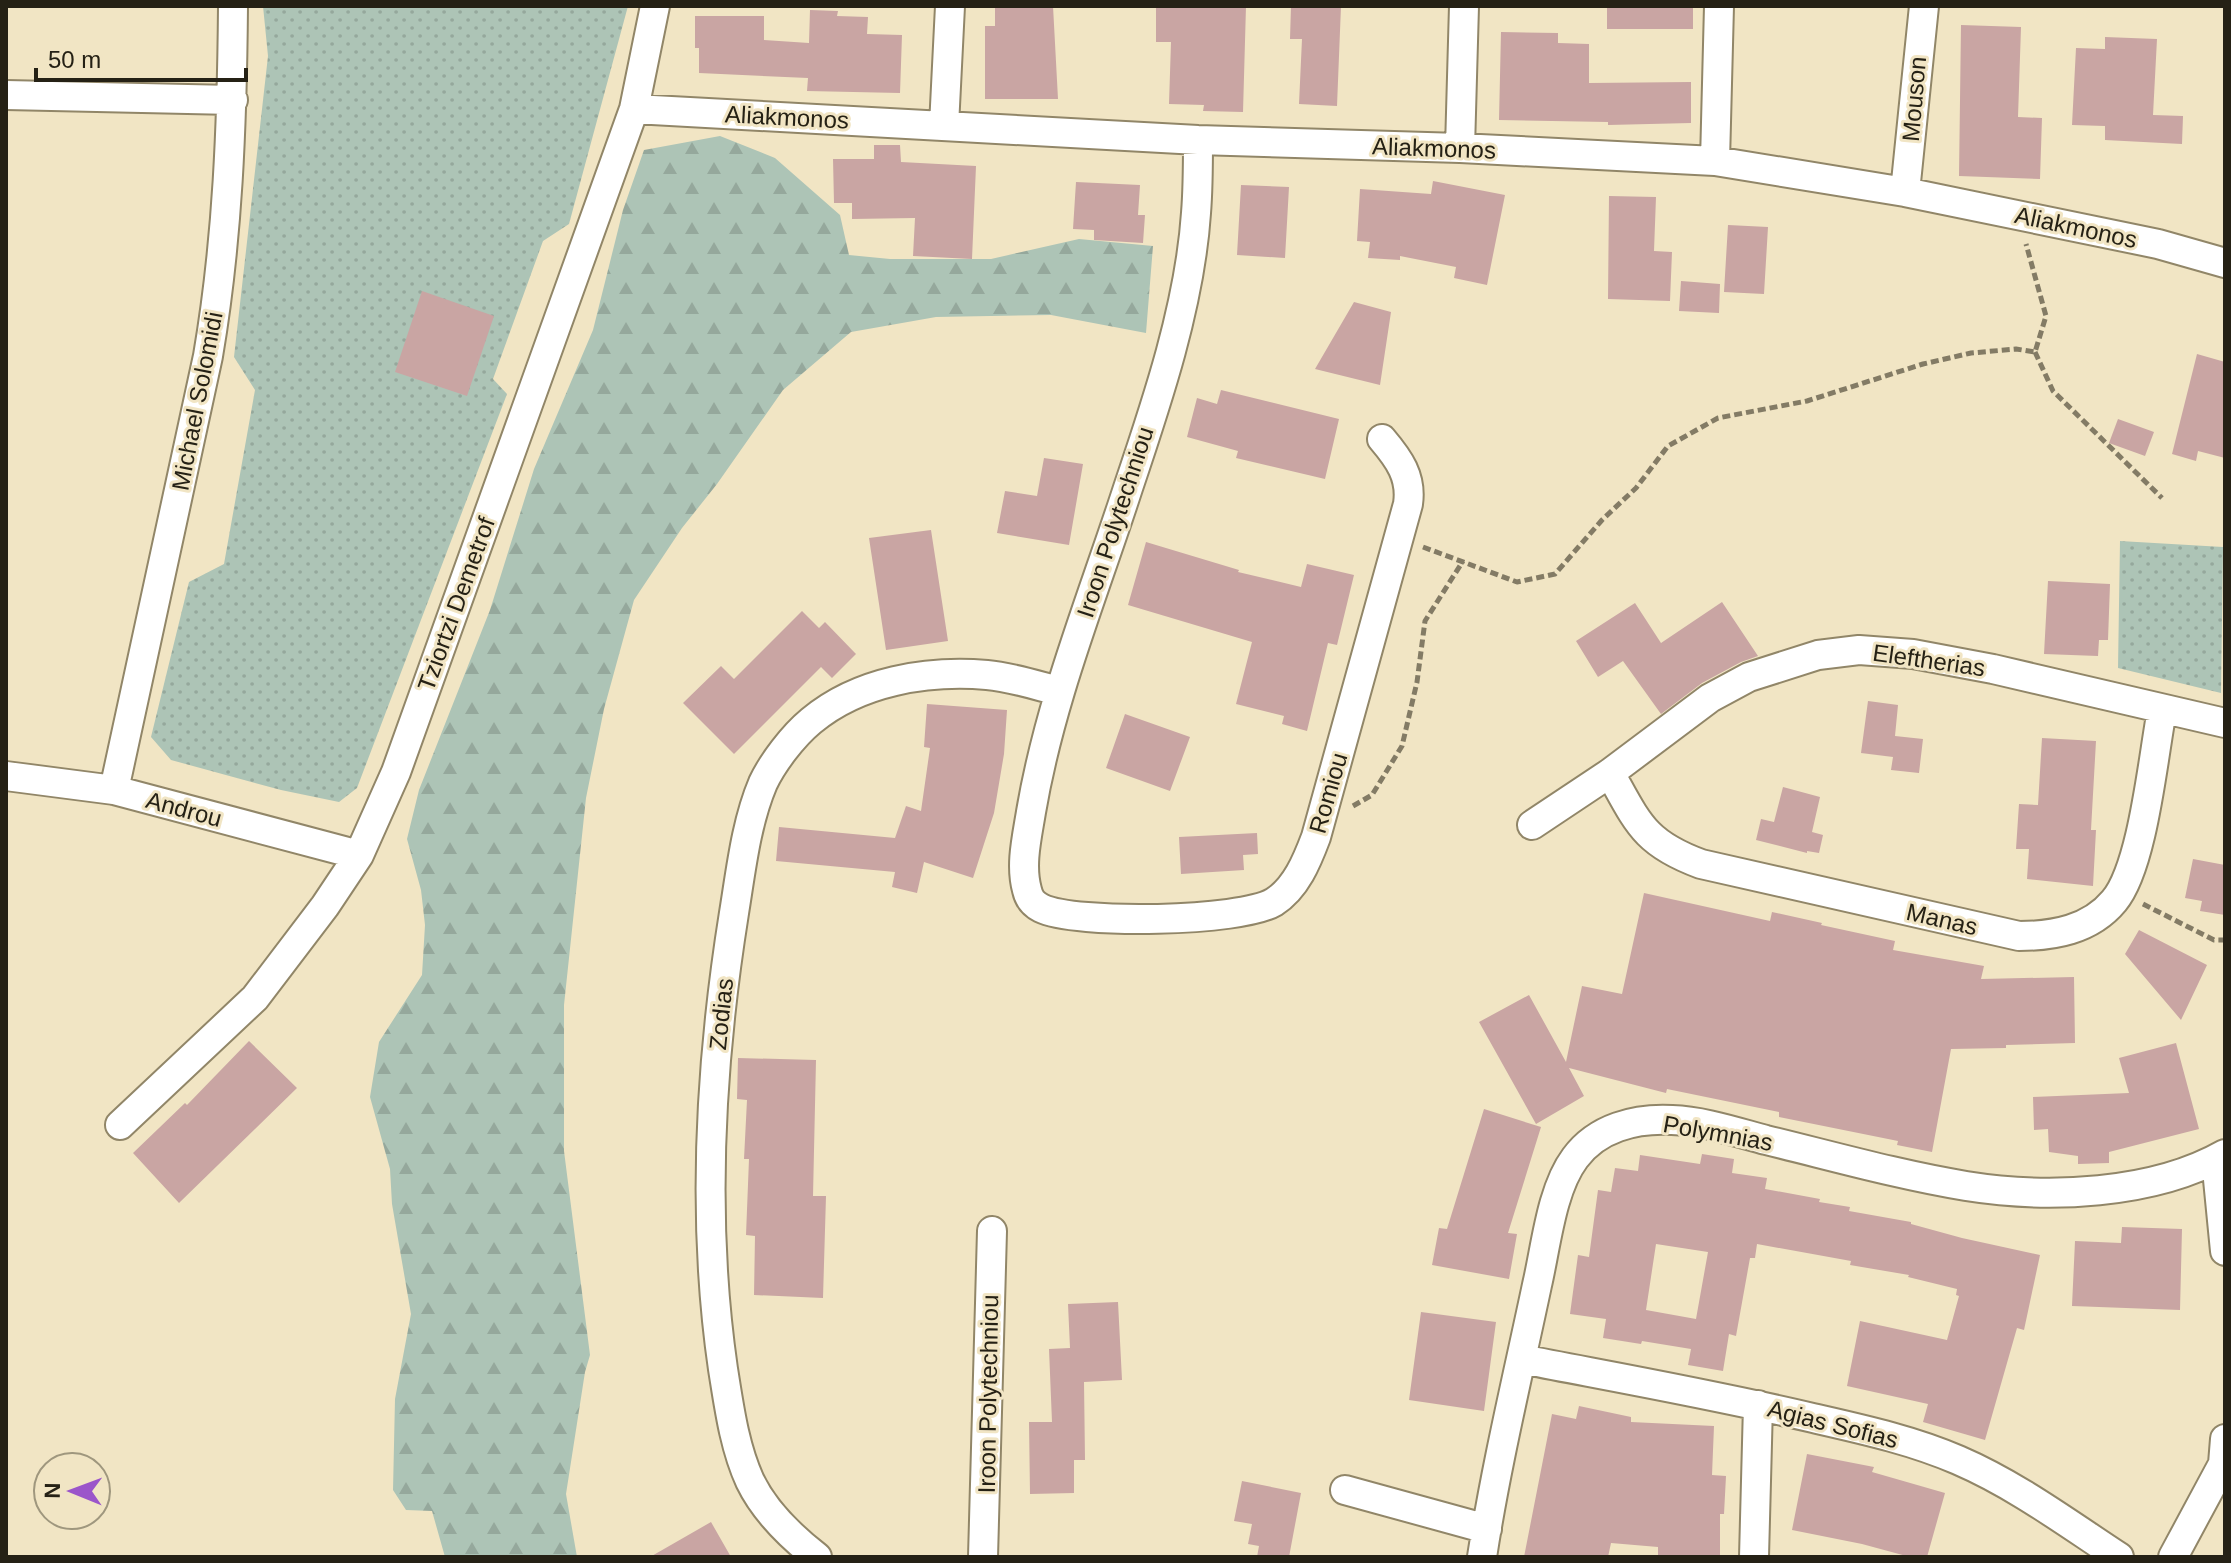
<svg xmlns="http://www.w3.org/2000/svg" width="2231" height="1563" font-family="Arial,sans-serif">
<defs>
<pattern id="green-dots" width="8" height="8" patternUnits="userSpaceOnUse" patternTransform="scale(2)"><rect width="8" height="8" fill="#adc4b6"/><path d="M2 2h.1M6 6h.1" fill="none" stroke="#95a89c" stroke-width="1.8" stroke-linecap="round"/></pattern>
<pattern id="forest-firs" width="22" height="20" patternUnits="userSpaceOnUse" patternTransform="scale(2)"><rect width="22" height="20" fill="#adc4b6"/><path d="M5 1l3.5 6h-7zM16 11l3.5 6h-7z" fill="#95a89c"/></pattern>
</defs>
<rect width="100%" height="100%" fill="#f1e5c4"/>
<path fill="url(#green-dots)" d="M263,6H628L569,224L543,241L493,379L507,394L357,788L339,802L281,790L171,760L151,737L189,582L224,564L255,390L234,357L268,56Z
M2120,541L2223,547L2221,693L2118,668Z"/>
<path fill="url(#forest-firs)" d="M720,136L775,158L840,215L849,255L890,259H991L1079,239L1153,246L1146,333L1051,315L936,317L851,332L783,390L717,484L682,528L634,600L604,709L586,798L564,1005V1151L590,1355L585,1372L566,1494L577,1557H445L432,1511L406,1510L393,1490L395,1399L411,1314L392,1204L390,1169L370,1097L379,1042L422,975L425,925L421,890L407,839L419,790L490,610L534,469L593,330L623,210L644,150Z"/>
<path fill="#c9a5a3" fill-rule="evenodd" d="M995,6H1053L1058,99H985V26H995Z
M1156,6H1246L1243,112L1203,111L1204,105L1169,104L1171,42H1156Z
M1291,6H1341L1337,106L1299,104L1302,39H1290Z
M1607,6H1693V29H1607Z
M810,10L838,11L837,16L868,17L867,34L902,35L900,93L807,91L808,78L699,73V48H695V16H764V40L809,43Z
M1961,25L2021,27L2018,117L2042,118L2040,179L1959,176Z
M1501,32L1558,33V43L1589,44V83L1691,82V123L1608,125V122L1499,120Z
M2105,37L2157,39L2153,115L2183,116L2182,144L2105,140V126L2072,125L2076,48L2105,49Z
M874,145H900L901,162L976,166L972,259L913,256L915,218L852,219V203H834L833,159H874Z
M1433,181L1505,195L1487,285L1454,278L1456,267L1400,256V260L1368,258L1370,242L1357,241L1360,189L1431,194Z
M1076,182L1140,185L1138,215H1145L1143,243L1094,240V230L1073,229Z
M1241,185L1289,187L1285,258L1237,255Z
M1609,196L1656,197L1654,251L1672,252L1670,301L1608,299Z
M1728,225L1768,227L1764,294L1724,292Z
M1681,281L1720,284L1719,313L1679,311Z
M422,291L494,316L467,396L395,372Z
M1354,302L1391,312L1380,385L1315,369Z
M2197,354L2225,362V458L2198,451L2196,461L2172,454Z
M1221,390L1339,419L1325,479L1236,458L1238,451L1187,437L1197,398L1217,404Z
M2118,419L2154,432L2145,456L2109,443Z
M1044,458L1083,464L1069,545L997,533L1005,491L1037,496Z
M931,530L948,641L886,650L869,538Z
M1146,542L1239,570L1238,572L1301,587L1307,564L1354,575L1337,645L1328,643L1307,731L1282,724L1284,716L1236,704L1252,642L1128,605Z
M2048,581L2110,584L2108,640H2099L2098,656L2044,654Z
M1722,602L1758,656L1741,662L1702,683L1661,714L1623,661L1598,677L1576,641L1635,603L1661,643Z
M802,611L819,628L825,622L856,654L832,678L821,667L734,754L683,703L721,666L734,679Z
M1868,701L1898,705L1895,736L1923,739L1919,773L1891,770L1893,757L1861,753Z
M927,704L1007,710L1004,754L994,813L973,878L924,862L917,893L892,887L895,872L776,861L779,827L895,838L906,806L921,811L930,748L924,747Z
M1125,714L1190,737L1170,791L1106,768Z
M2042,738L2096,741L2091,830H2096L2093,886L2027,879L2029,849H2016L2019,804L2038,805Z
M1783,787L1820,797L1812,832L1823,835L1819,853L1807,851V853L1756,840L1761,819L1774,822Z
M1257,833L1258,854L1243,855L1244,870L1181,874L1179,837Z
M2193,859L2225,865V915L2200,911L2202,901L2185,898Z
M1644,893L1770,921L1772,912L1822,923L1821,925L1895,941L1893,950L1984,966L1981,979L2074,977L2075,1043L2006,1045V1048L1951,1049L1932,1152L1897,1145L1898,1141L1779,1117V1112L1667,1089L1666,1093L1569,1068L1584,1096L1536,1124L1479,1022L1529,995L1566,1062L1582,986L1622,994Z
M2139,930L2207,965L2181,1020L2125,954Z
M249,1041L297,1088L179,1203L133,1153L185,1103L187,1105Z
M2176,1043L2199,1129L2109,1152V1163L2078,1164V1156L2049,1152L2048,1129L2034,1130L2033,1097L2129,1093L2119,1058Z
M738,1058L816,1060L813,1196H826L823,1298L754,1295L755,1236L746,1235L749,1159H744L747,1100L737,1099Z
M1484,1109L1541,1127L1508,1233L1517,1234L1509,1279L1432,1265L1439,1228L1447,1229Z
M1702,1154L1734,1159L1732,1173L1767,1178L1765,1189L1820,1199L1819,1202L1850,1207L1849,1211L1911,1222V1224L1962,1238L2040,1255L2024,1330L2017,1328L1985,1440L1923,1422L1928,1404L1847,1386L1860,1321L1947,1340L1959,1296L1956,1295L1957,1289L1908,1277L1909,1275L1850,1265L1851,1261L1757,1244L1755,1258H1750L1736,1336L1729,1334L1723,1371L1688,1365L1691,1349L1642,1341L1641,1344L1603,1338L1606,1319L1570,1314L1578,1255L1589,1257L1598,1190L1611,1192L1615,1168L1638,1171L1640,1155L1700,1164ZM1656,1244L1708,1252L1696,1319L1646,1310Z
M2122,1227L2182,1229L2180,1310L2072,1306L2075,1241L2121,1243Z
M1118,1302L1122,1380L1084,1382L1085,1460H1074V1493L1030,1494L1029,1422H1052L1049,1349L1070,1348L1068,1304Z
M1421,1312L1496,1322L1484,1411L1409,1400Z
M1579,1406L1631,1417V1422L1714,1426L1712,1475L1726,1476L1724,1514H1720V1557H1658V1547L1611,1543L1608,1557H1524L1552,1414L1576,1419Z
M1807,1454L1874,1467L1872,1472L1945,1493L1927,1557H1910L1862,1544L1792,1530Z
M1242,1481L1301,1493L1289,1557H1257L1259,1546L1248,1544L1252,1524L1234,1521Z
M711,1522L731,1557H650Z"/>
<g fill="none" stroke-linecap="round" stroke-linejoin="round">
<g stroke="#918668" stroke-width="32">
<path id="minor" d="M6,95L233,100
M634,109L1198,140L1460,148L1715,161L1905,192L2158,244L2225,263
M944,126L950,6
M1198,140C1198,164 1198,189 1196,213C1190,304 1157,402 1128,488C1093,596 1050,700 1031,812C1027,837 1020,865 1027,890C1029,899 1033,904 1041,908C1075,925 1241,922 1274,902C1296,888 1307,861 1316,837L1408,504C1412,477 1399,459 1382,439
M1460,148L1464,6
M1715,161L1719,6
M1905,192L1924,6
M1610,773C1638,823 1644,843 1701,864L2019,936C2053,936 2090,930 2114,901C2143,867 2153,757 2162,710
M6,776L114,790L359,855
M114,790L208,356C228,239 232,124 233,6
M1532,825L1610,773L1710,698L1749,677L1818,655L1859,650L1913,654L1993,669L2225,723
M120,1125L255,998L325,906L359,855L396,772L634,109L655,6
M2216,1159L2225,1251
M1521,1359C1619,1378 1716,1395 1813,1418C1861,1429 1912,1440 1958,1460C2016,1485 2067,1523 2119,1557
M1345,1490L1487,1529
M817,1557C790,1536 765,1512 750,1481C734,1446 729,1406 723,1369C701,1218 710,1063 734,913C741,870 746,823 763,783C773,762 793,736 811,721C859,681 927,670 987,675C1011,677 1035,685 1058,691
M983,1557L992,1231
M1482,1557C1496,1466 1518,1375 1537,1285C1546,1247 1551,1190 1575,1158C1597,1128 1635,1118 1672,1120C1703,1121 1736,1132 1766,1140C1832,1156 1899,1175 1966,1186C2047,1199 2153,1195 2225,1154
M1754,1557L1758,1405
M2173,1557L2223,1464L2225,1439"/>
</g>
<path stroke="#837b65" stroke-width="5" stroke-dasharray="8 4" stroke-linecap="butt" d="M2035,352L2053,391L2162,498
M1423,547L1517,582L1555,574L1602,520L1636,488L1668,446L1718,418L1807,401L1923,364L1971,353L2016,349L2035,352L2046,316L2026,244
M1353,806L1372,795L1402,746L1417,682L1425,621L1463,561
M2143,904L2214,940H2225"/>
<use href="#minor" stroke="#fff" stroke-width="28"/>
</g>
<g text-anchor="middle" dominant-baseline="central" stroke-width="6" stroke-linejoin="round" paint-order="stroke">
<g font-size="24" fill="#252115" stroke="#f1e5c4">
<text transform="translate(1914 99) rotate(-85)">Mouson</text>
<text transform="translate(787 117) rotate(3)">Aliakmonos</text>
<text transform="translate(1434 148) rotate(2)">Aliakmonos</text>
<text transform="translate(2076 227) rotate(12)">Aliakmonos</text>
<text transform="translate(197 401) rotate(-79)">Michael Solomidi</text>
<text transform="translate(1115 522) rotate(-72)">Iroon Polytechniou</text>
<text transform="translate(456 604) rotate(-70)">Tziortzi Demetrof</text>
<text transform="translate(1929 660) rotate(8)">Eleftherias</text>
<text transform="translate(1328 793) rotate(-74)">Romiou</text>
<text transform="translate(184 809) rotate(15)">Androu</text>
<text transform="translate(1942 919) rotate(13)">Manas</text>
<text transform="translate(721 1014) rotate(-84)">Zodias</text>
<text transform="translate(1718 1133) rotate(10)">Polymnias</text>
<text transform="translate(988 1394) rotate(-89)">Iroon Polytechniou</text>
<text transform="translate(1833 1424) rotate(14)">Agias Sofias</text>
</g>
</g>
<rect width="2231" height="1563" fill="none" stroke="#252115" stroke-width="16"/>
<g transform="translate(72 1491) rotate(271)"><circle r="38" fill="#f1e5c4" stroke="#9f977e" stroke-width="2"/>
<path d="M0-6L14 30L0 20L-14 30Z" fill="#9b55ca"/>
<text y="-12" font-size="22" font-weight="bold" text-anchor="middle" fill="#252115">N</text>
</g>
<path d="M36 68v12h210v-12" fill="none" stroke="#252115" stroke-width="4"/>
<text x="48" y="68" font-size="24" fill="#252115" stroke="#f1e5c4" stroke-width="6" paint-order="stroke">50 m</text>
</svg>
